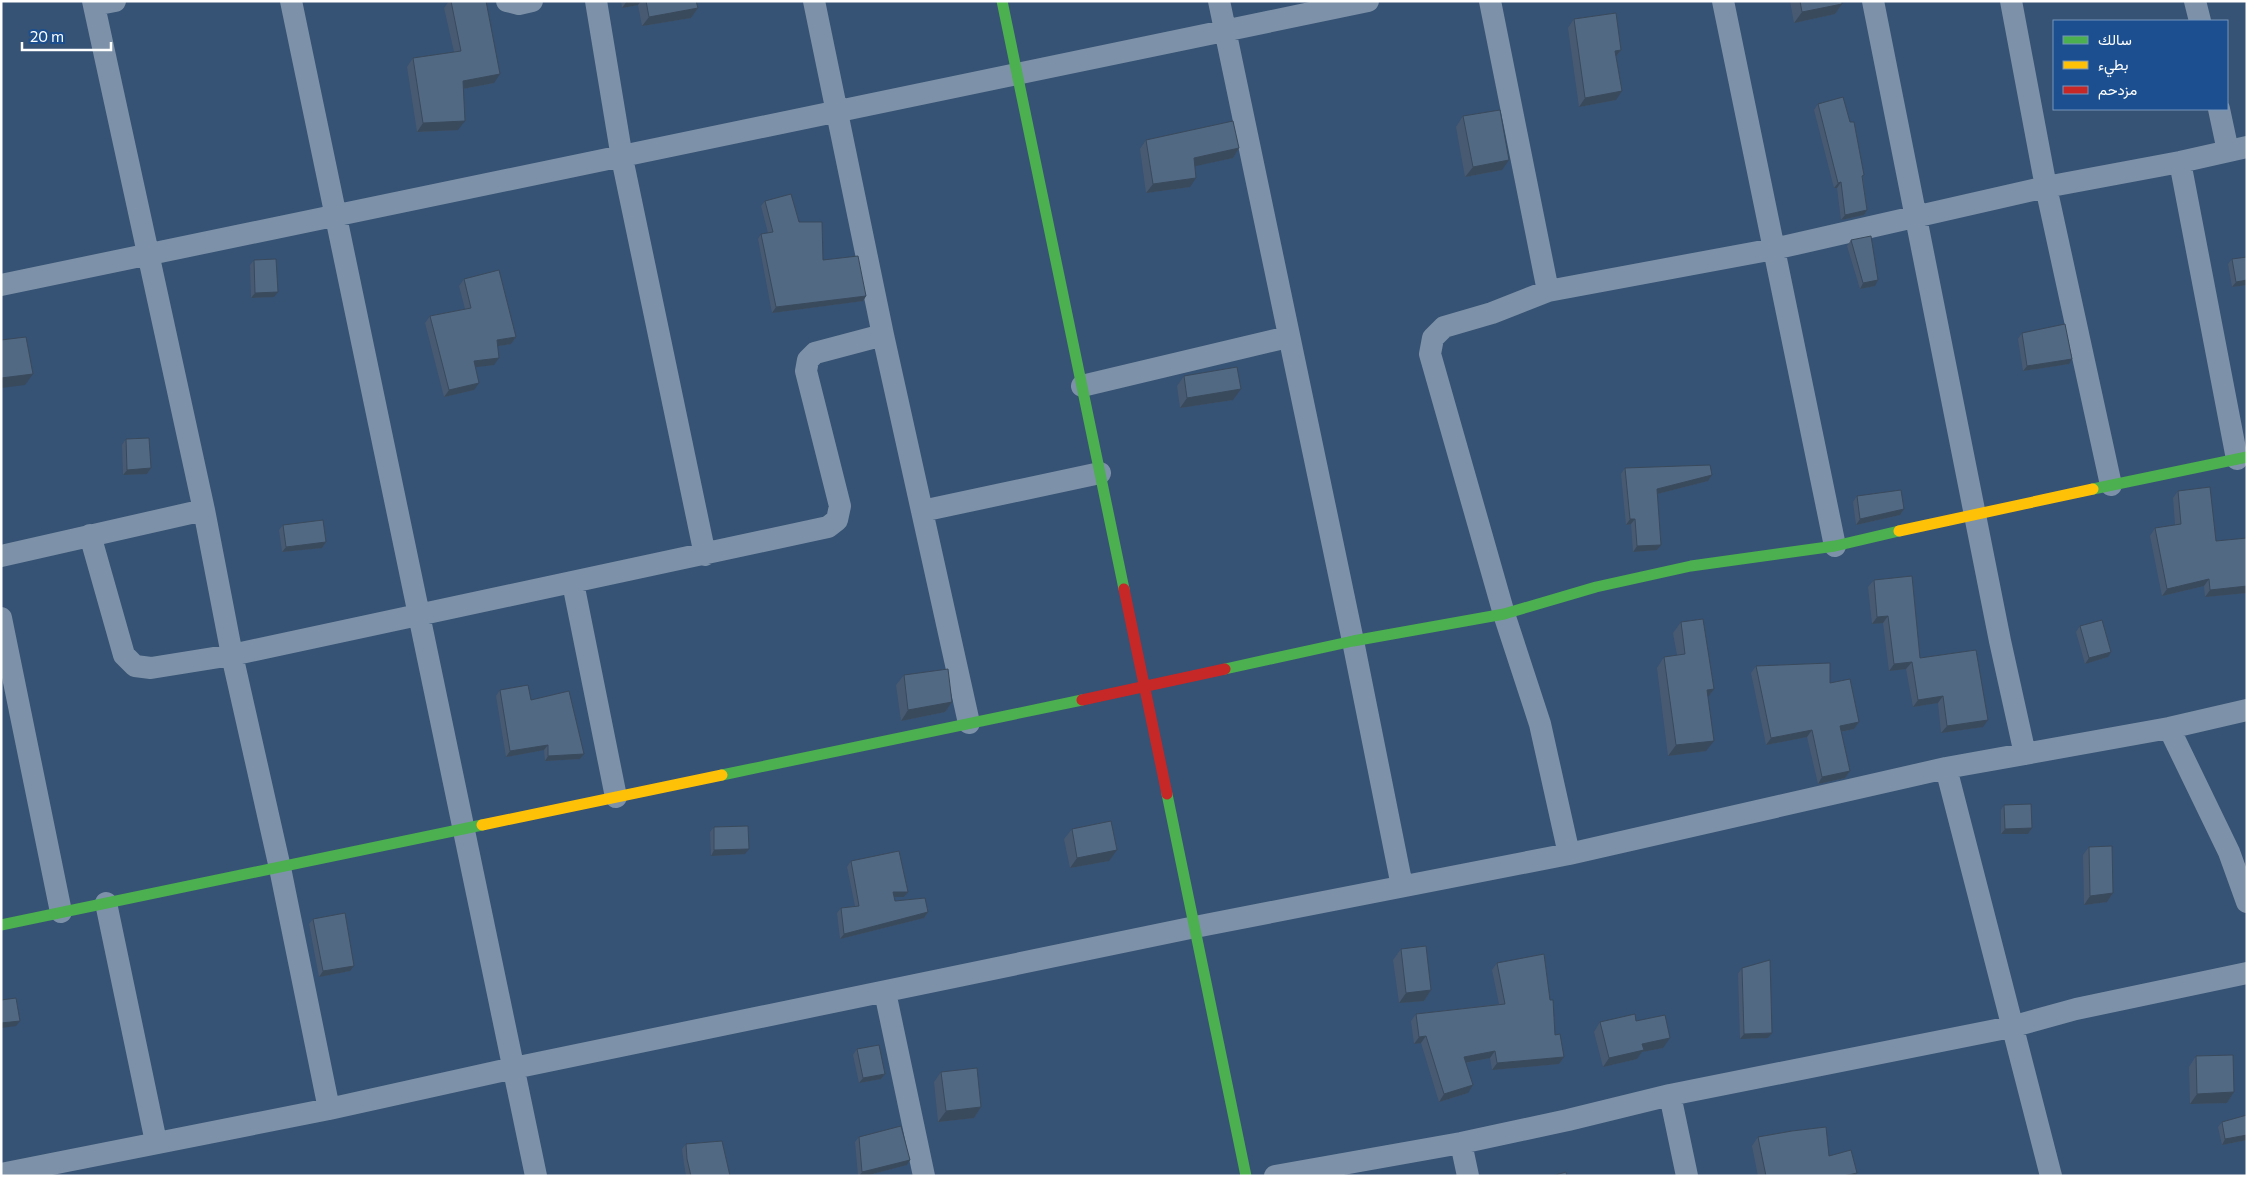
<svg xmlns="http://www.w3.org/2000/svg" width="2248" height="1177" font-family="Commissioner,Vazirmatn,sans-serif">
<rect width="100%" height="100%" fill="#365274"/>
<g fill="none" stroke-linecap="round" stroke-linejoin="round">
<path stroke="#7d92a8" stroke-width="22" d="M93,1L204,510L232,655L280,868L329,1109
M291,1L536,1176
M507,1L519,4L532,1
M596,1L622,158L705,555
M814,1L883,335L969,723
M1219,1L1353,641L1402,886
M1490,1L1548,291
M1723,1L1835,546
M1873,1L2000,641L2025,754
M2011,1L2046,187L2111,485
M2195,1L2200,21
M94,5L115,1
M2219,109L2228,151
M2180,162L2237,459
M1,285L1368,1
M1082,386L1288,337
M922,511L1100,473
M90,535L124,655L135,666L151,668L232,655L828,527L837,520L840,506L806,371L808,360L815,353L883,335
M1,556L204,510
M573,583L616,797
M1,618L61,912
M2169,728L2229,852L2247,902
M1946,768L2051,1176
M1569,854L1540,724L1504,614L1430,354L1433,338L1444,327L1492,313L1548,291L1774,249L2046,187L2180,162L2247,147
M106,903L156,1142
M885,992L924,1176
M1670,1095L1687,1176
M1461,1143L1468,1176
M1,1174L329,1109L514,1068L1195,927L1569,854L1946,768L2169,728L2247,710
M1275,1176L1461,1143L1568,1120L1670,1095L2011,1027L2076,1009L2247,973"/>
<path stroke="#4caf50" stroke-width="11" d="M1002,1L1124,589
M2093,489L2247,457
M1225,669L1353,641L1504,614L1596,587L1691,566L1835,546L1899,531
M722,775L1082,700
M1167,794L1246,1176
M1,925L482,825"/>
<path stroke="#ffc107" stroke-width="11" d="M1899,531L2093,489
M482,825L722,775"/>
<path stroke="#c62828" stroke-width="11" d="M1124,589L1167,794
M1082,700L1225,669"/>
</g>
<path fill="#475a72" d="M449,1H451L494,83L463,89L458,130L417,132L407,67L413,58L454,52L444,8Z
M621,1H696L698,8L691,18L642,26L638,5L622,8Z
M1790,1H1842V4L1835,14L1794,23Z
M1574,19L1621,50L1616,57V100L1579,107L1568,28Z
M1818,104L1863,177L1867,210L1864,215L1841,220L1837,188H1834L1814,110Z
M1463,116L1502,170L1465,177L1456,127Z
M1146,140L1239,148L1233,158L1195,166L1190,187L1146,193L1140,149Z
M765,201L799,222L823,260L866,296L863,301L772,313L758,239L761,234L768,233L761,206Z
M1851,240L1875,286L1860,289L1847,246Z
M2247,257V285L2232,287L2228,264L2232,259Z
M254,260L274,297L251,298L250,265Z
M464,279L516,337L511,344L498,346L494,365L475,367L474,390L444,397L425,323L430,316L465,309L459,286Z
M2022,333L2069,364L2023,371L2018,339Z
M1184,376L1233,400L1180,408L1177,386Z
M126,439L151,468L147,474L123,475L122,445Z
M1625,468L1712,475L1708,481L1657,494L1661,545L1657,550L1633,552L1631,524L1626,525L1621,474Z
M2178,491L2216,541L2247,593L2205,597L2204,586L2162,596L2150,536L2155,528L2175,525L2173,498Z
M1857,496L1904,509L1900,515L1856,525L1853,502Z
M283,525L326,542L322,548L282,552L279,530Z
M1874,580L1920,658L1983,727L1941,733L1938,703L1913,707L1906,669L1889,671L1883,623L1872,624L1868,587Z
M1681,622L1714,689L1708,697L1706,751L1668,756L1657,668L1664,657L1677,655L1673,633Z
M2080,626L2108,657L2085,664L2076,632Z
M1756,666L1830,683L1859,722L1854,729L1841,732L1850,771L1845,778L1818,784L1807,737L1766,745L1751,673Z
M904,675L952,702L945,712L901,721L896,685Z
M500,690L531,700L584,754L580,759L545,761L544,750L506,757L496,696Z
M2004,805L2032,828L2028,834H2001V810Z
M714,827L745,854L711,856L710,832Z
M1072,829L1109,861L1070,868L1064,839Z
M2089,847L2113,893L2107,902L2084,905L2083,855Z
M851,861L908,892L904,897H894L895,901L928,912L924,918L840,939L837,913L841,908L855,906L847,867Z
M313,919L350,971L319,977L309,924Z
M1401,949L1431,990L1424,1001L1399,1003L1393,960Z
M1497,963L1555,1035L1564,1057L1559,1064L1492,1070L1490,1058L1466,1063L1468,1093L1439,1102L1421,1043L1414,1044L1411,1021L1416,1014L1499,1004L1492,970Z
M1742,968L1772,1033L1768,1038L1740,1039L1738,974Z
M1636,1021L1663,1048L1642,1052L1637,1059L1603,1067L1594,1032L1600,1022Z
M857,1049L885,1074L881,1079L859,1083L853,1055Z
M2196,1056L2234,1092L2227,1103L2190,1104L2189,1067Z
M941,1072L981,1107L974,1118L938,1122L934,1082Z
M2247,1115V1140L2222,1145L2218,1127L2222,1122Z
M859,1137L910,1160L907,1165L865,1176H858L855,1142Z
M1758,1137L1857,1173L1855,1176H1758L1752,1146Z
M686,1144L730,1176H686L684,1164L682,1149Z"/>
<path fill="#394a5c" d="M627,1H641L638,5L622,8Z
M1842,4L1835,14L1794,23L1802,12Z
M698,8L691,18L642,26L649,17Z
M1621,50L1614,59L1615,51Z
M500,74L494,83L457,90L463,81Z
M1622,91L1616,100L1579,107L1585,98Z
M465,121L458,130L417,132L423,123Z
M1239,148L1233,158L1187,168L1194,158Z
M1509,160L1502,170L1465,177L1473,167Z
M1196,178L1190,187L1146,193L1153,184Z
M1841,182L1837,188H1834L1838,183Z
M1867,210L1864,215L1841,220L1845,215Z
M1878,280L1875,286L1860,289L1863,283Z
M2247,280V285L2232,287L2236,282Z
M278,292L274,297L251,298L255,293Z
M866,296L863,301L772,313L776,307Z
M516,337L511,344L492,347L497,340Z
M499,358L494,365L469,368L474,361Z
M2072,359L2069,364L2023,371L2027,366Z
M33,374L25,385L1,388V378Z
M479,383L474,390L444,397L449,390Z
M1241,389L1233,400L1180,408L1187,398Z
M151,468L147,474L123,475L127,470Z
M1712,475L1708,481L1653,495L1657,489Z
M1904,509L1900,515L1856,525L1860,519Z
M1630,519H1635L1631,524L1626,525Z
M326,542L322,548L282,552L286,547Z
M1661,545L1657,550L1633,552L1637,546Z
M2209,579L2204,586L2162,596L2167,589Z
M2247,586V593L2205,597L2210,590Z
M1888,616L1883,623L1872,624L1877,617Z
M2111,652L2108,657L2085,664L2089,658Z
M1912,662L1906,669L1889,671L1894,664Z
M1714,689L1706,700L1707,690Z
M1943,696L1938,703L1913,707L1918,700Z
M952,702L945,712L901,721L908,710Z
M1988,720L1983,727L1941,733L1947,726Z
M1859,722L1854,729L1835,733L1840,726Z
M1812,730L1807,737L1766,745L1771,738Z
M1714,741L1706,751L1668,756L1676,745Z
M548,745L544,750L506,757L510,751Z
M584,754L580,759L545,761L548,756Z
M1850,771L1845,778L1818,784L1822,777Z
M2032,828L2028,834H2001L2005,829Z
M749,849L745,854L711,856L714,850Z
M1117,850L1109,861L1070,868L1077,858Z
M893,892H908L904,897H889Z
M2113,893L2107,902L2084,905L2090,896Z
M928,912L924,918L840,939L844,934Z
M354,966L350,971L319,977L323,971Z
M1431,990L1424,1001L1399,1003L1406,993Z
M20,1021L16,1026L1,1028V1023Z
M1772,1033L1768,1038L1740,1039L1744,1034Z
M1426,1036L1421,1043L1414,1044L1419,1037Z
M1670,1038L1663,1048L1642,1052L1637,1059L1603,1067L1609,1058L1642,1044Z
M1495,1051L1490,1058L1459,1064L1464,1057Z
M1564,1057L1559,1064L1492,1070L1497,1063Z
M885,1074L881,1079L859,1083L863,1078Z
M1473,1085L1468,1093L1439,1102L1444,1094Z
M2234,1092L2227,1103L2190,1104L2197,1094Z
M981,1107L974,1118L938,1122L946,1111Z
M2247,1135V1140L2222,1145L2225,1139Z
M910,1160L907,1165L865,1176H859L862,1172Z
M1857,1173L1855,1176H1843Z"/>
<path fill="#526984" stroke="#394a5c" d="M451,1H486L500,74L463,81L465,121L423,123L413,58L461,51Z
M646,1H696L698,8L649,17Z
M1800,1H1842V4L1802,12Z
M1616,13L1621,50L1615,51L1622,91L1585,98L1574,19Z
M1843,97L1850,122H1854L1864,175L1862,176L1867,210L1845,215L1841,182L1838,183L1818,104Z
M1500,110L1509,160L1473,167L1463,116Z
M1233,121L1239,148L1194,158L1196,178L1153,184L1146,140Z
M791,194L799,222H822L823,260L858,256L866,296L776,307L761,234L773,232L765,201Z
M1871,236L1878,280L1863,283L1851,240Z
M2247,257V280L2236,282L2232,259Z
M276,259L278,292L255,293L254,260Z
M499,270L516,337L497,340L499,358L474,361L479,383L449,390L430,316L471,308L464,279Z
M2065,324L2072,359L2027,366L2022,333Z
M26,337L33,374L1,378V340Z
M1237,367L1241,389L1187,398L1184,376Z
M149,438L151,468L127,470L126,439Z
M1710,465L1712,475L1657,489L1661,545L1637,546L1635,519H1630L1625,468Z
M2210,487L2216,541L2247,538V586L2210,590L2209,579L2167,589L2155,528L2181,524L2178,491Z
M1901,490L1904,509L1860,519L1857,496Z
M323,520L326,542L286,547L283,525Z
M1912,576L1920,658L1976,650L1988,720L1947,726L1943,696L1918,700L1912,662L1894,664L1888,616L1877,617L1874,580Z
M1703,619L1714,689L1707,690L1714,741L1676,745L1664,657L1685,654L1681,622Z
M2102,620L2111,652L2089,658L2080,626Z
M1830,663V683L1850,679L1859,722L1840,726L1850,771L1822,777L1812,730L1771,738L1756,666Z
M948,669L952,702L908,710L904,675Z
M528,685L531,700L569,691L584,754L548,756V745L510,751L500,690Z
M2031,804L2032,828L2005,829L2004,805Z
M1111,821L1117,850L1077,858L1072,829Z
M748,826L749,849L714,850V827Z
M2112,846L2113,893L2090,896L2089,847Z
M899,851L908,892H893L895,901L925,898L928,912L844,934L841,908L859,906L851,861Z
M345,913L354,966L323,971L313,919Z
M1426,946L1431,990L1406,993L1401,949Z
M1544,954L1550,1000H1553L1555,1035L1560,1034L1564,1057L1497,1063L1495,1051L1464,1057L1473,1085L1444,1094L1426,1036L1419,1037L1416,1014L1505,1004L1497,963Z
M1770,960L1772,1033L1744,1034L1742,968Z
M16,998L20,1021L1,1023V1000Z
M1635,1014L1636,1021L1665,1015L1670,1038L1642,1044L1644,1050L1609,1058L1600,1022Z
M879,1045L885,1074L863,1078L857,1049Z
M2233,1055L2234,1092L2197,1094L2196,1056Z
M977,1068L981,1107L946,1111L941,1072Z
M2247,1115V1135L2225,1139L2222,1122Z
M901,1126L910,1160L862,1172L859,1137Z
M1826,1127L1829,1156L1851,1150L1857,1173L1843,1176H1766L1758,1137L1792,1131Z
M722,1141L730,1176H691L687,1159L686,1144Z
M1566,1172L1567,1176H1552Z"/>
<rect width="2248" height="1177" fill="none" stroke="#ffffff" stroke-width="5"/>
<rect x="2053" y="20" width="175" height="90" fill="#1b4f8f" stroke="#7695bc"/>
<rect x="2063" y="36" width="25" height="8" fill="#4caf50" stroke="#7695bc"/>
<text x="2098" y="45" font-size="15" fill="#ffffff">سالك</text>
<rect x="2063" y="61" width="25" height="8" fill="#ffc107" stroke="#7695bc"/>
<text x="2098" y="70" font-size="15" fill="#ffffff">بطيء</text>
<rect x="2063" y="86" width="25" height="8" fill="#c62828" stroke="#7695bc"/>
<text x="2098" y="95" font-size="15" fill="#ffffff">مزدحم</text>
<path d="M22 42v8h89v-8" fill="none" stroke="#ffffff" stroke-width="2.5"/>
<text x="30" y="42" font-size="15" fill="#ffffff" stroke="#1b4f8f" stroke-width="4" paint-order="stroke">20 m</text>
</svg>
